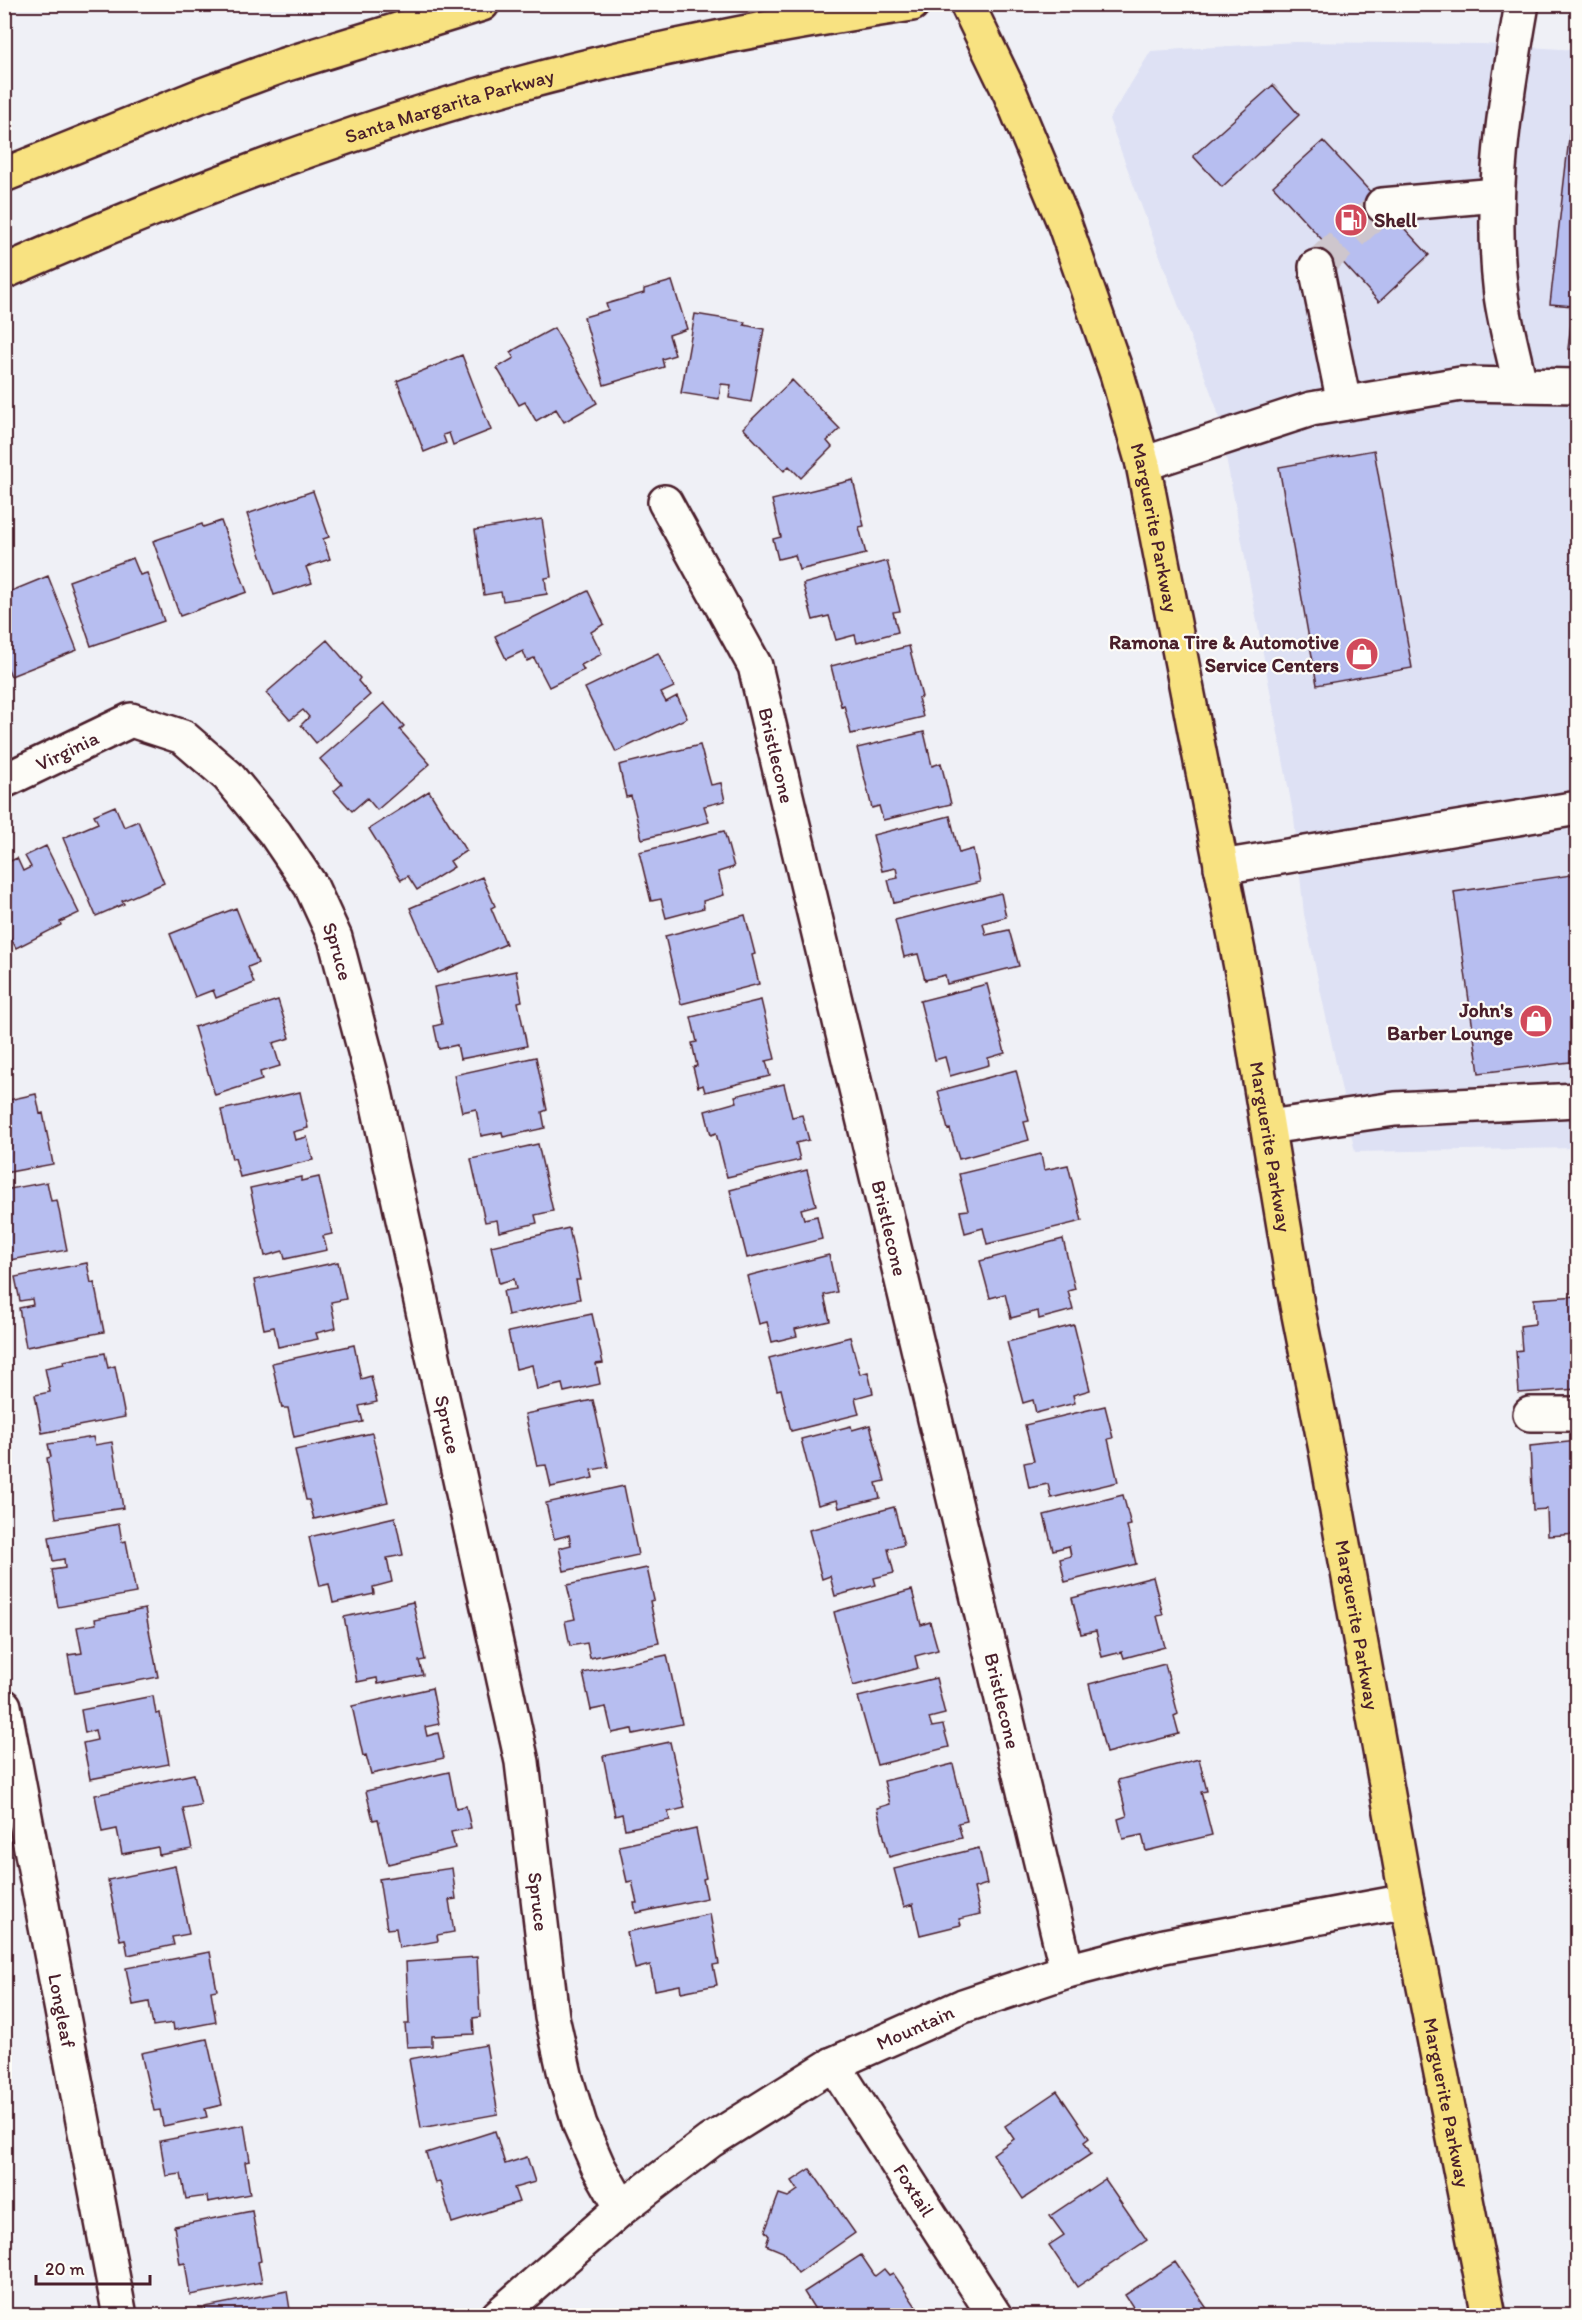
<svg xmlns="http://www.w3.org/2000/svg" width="1582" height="2320" font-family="Itim,sans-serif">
<rect width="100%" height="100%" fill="#eff0f6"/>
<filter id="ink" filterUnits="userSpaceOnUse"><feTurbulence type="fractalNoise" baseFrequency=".0167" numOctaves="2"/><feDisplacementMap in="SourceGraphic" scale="12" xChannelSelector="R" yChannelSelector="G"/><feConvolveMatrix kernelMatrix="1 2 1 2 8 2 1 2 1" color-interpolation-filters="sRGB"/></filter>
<g filter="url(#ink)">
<path fill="#dee1f4" d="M1295,42L1483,44L1577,50V1148L1355,1152L1304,914L1294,818L1217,409L1109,119L1151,51Z"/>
<path fill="#b7bef0" stroke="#4a1f2b" stroke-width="1.5" d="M1273,85L1299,115L1222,187L1193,156Z
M1578,107V350L1568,349L1573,306L1550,304L1572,112Z
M1323,141L1429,255L1379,302L1273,186Z
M672,281L687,329L669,335L675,355L662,359L664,367L604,385L584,317L608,310L606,304L644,293V289Z
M695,314L745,322L744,325L764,329L751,402L729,398L731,385L721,384L719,399L681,393Z
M554,328L597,403L564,422L556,409L536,421L525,402L519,405L497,368L514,358L510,352Z
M462,355L491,430L453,445L449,433L443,435L446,443L424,452L397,381Z
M792,380L840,429L827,441L832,447L801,478L789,466L784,471L743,428Z
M1374,450L1412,668L1317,685L1279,467Z
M853,480L864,526L859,527L866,554L799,570L795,555L778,559L773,539L781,537L772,500Z
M313,491L329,537L323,539L330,559L306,567L312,583L274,595L247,514Z
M542,519L551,577L545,578L547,594L503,601L501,592L484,595L475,530Z
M221,521L247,592L180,616L153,541L202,524L203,527Z
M133,558L140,575L147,573L164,621L91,646L69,581Z
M887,561L900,611L893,612L898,632L857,643L855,635L836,640L829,616L813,620L803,584Z
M48,576L77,650L11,676L4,660V594Z
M588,591L604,624L591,632L602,654L581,665L584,670L549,687L534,658L527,661L523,651L506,659L495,636Z
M327,640L360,678L358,681L370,695L316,743L301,725L309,717L303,710L290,720L266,693Z
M909,646L922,697L918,698L923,717L851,734L844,705L841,706L831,666Z
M658,653L674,687L661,693L666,702L677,696L687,718L616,752L585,688Z
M384,703L404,726L400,730L430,764L377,810L367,798L352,811L334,791L342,784L320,759Z
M924,732L932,766L941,763L951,804L883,820L879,806L872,808L857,748Z
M700,745L711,785L721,783L725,801L704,806L709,822L642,839L631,796L626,797L619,765Z
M429,791L466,851L450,861L454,867L417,890L408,876L401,880L369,829Z
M115,806L124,827L138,821L164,883L122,901L124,904L96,916L63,838L98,823L94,815Z
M950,816L959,853L973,849L980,882L894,903L888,880L898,878L896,868L882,871L873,835Z
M724,831L734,867L718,872L724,895L703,901L704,908L666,918L661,899L651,901L639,852Z
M46,846L79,913L60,922L61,925L16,948L4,925V864L17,858L23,871L31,867L25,856Z
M1578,874V1061L1479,1073L1454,892Z
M482,877L495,906L491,908L506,944L438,973L410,908Z
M1001,893L1006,917L983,923L986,935L1009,930L1019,966L947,984L945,975L925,980L918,954L904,957L895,920Z
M236,908L258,963L248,967L254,983L216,998L213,990L195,997L170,934Z
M745,915L755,954L752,955L759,984L681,1004L665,936Z
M516,971L522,1001L518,1002L527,1046L460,1059L457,1045L439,1049L434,1026L442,1024L434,987Z
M987,984L1005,1053L988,1058L989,1065L950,1076L945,1057L935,1060L920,1001Z
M278,1000L290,1038L273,1043L280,1066L260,1072L262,1080L215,1095L194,1027Z
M761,1000L775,1059L766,1061L770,1076L705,1092L703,1085L698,1087L693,1067L697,1066L692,1043L697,1042L691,1017Z
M536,1057L547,1110L542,1112L545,1128L503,1137L502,1132L481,1136L476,1109L462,1112L454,1075Z
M1016,1070L1029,1121L1024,1122L1029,1140L959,1159L950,1129L948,1130L938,1091Z
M784,1084L792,1117L802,1115L809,1140L796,1143L800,1160L727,1177L716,1133L711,1135L705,1111L737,1102L735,1096Z
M300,1092L308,1128L293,1132L295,1140L307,1137L313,1160L240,1177L235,1158L232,1159L221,1110Z
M36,1094L40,1114L43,1113L53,1164L4,1173V1101Z
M538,1144L553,1211L535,1215L537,1223L499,1232L497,1220L485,1222L471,1159Z
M1041,1154L1044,1170L1068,1165L1082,1221L987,1244L983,1228L965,1233L960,1211L968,1210L959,1174Z
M807,1170L816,1205L801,1209L804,1219L817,1216L822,1239L747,1258L730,1190Z
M301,1177V1181L319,1177L332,1234L323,1236L327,1250L285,1259L283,1251L265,1256L250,1188Z
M47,1182L51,1201L57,1200L67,1250L4,1261V1190Z
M569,1228L580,1280H576L580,1299L508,1315L503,1291L516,1289L514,1279L499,1283L491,1246Z
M1063,1239L1075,1289L1068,1291L1073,1310L1039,1319L1038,1311L1011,1318L1005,1294L990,1298L980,1261Z
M829,1255L837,1292L824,1295L830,1321L795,1329L797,1336L772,1342L767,1322L759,1324L747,1276Z
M338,1262L346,1299L331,1302L336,1328L316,1333L318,1339L278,1347L274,1327L264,1329L254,1280Z
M87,1263L91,1283L94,1282L104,1332L26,1347L19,1308L33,1305L32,1299L20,1301L15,1277Z
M1578,1296V1389L1519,1393L1516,1351L1522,1350L1520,1326L1535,1324L1534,1299Z
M592,1314L603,1363L596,1364L600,1384L564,1392L562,1384L537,1390L532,1365L516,1369L508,1332Z
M1074,1325L1090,1390L1073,1395L1075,1403L1036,1413L1033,1400L1023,1403L1007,1342Z
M850,1337L860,1374L868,1372L873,1393L855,1398L859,1414L791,1431L781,1389L777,1390L769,1358Z
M354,1345L361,1379L371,1376L377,1402L359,1406L363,1422L294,1437L288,1408H282L272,1363Z
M105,1353L108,1368L115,1366L125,1417L42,1433L35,1395L50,1392L45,1368L64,1364L63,1361Z
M593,1400L608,1467L591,1470L593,1478L551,1487L546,1465L537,1466L525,1414Z
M1105,1406L1113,1438L1108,1439L1118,1482L1051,1498L1048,1484L1029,1488L1024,1463L1034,1461L1025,1425Z
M870,1425L885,1481L876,1483L880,1498L839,1508L837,1500L818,1505L801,1439L851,1426L852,1430Z
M372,1433L388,1502L314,1519L309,1500H306L295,1450Z
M93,1437L95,1445L112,1442L123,1508L56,1518L47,1458L51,1457L48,1444Z
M1578,1441V1534L1548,1536L1547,1509L1533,1510L1530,1446Z
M624,1486L638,1555L564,1571L559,1548L571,1545L569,1535L554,1539L546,1503Z
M1123,1495L1131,1525L1127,1526L1136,1564L1065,1582L1060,1559L1071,1556L1069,1546L1053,1550L1044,1515Z
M894,1507L904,1545L888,1549L894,1573L874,1578L876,1585L835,1596L830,1576L822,1579L809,1530Z
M395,1517L403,1555L387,1558L392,1582L373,1587L374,1594L333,1603L329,1584L320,1586L309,1537Z
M119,1524L122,1542L126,1541L136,1593L58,1607L52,1570L65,1568L64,1559L53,1561L49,1537Z
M647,1568L654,1600L650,1601L659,1643L590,1658L587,1643L570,1646L565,1621L575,1619L567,1585Z
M1153,1577L1163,1615L1157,1616L1165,1647L1124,1658L1122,1652L1102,1657L1096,1631L1081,1634L1072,1598Z
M912,1590L921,1625L930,1622L938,1650L915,1656L918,1668L853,1686L834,1612Z
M413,1602L425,1660L419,1661L423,1675L378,1684L377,1678L357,1682L344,1617Z
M145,1609L158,1677L75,1693L68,1655L82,1653L77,1627L96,1624L95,1619Z
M667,1655L682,1724L633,1734L632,1729L612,1733L606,1707L591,1710L583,1673Z
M1165,1664L1178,1714L1174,1716L1179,1734L1106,1753L1089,1684Z
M936,1678L945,1714L929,1718L932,1727L943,1725L949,1747L877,1765L858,1697Z
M432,1688L439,1724L425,1727L427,1736L438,1733L444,1758L371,1774L366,1755L363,1756L352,1706Z
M153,1696L156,1714L160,1713L169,1764L90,1779L83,1743L97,1740L95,1730L85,1733L81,1710Z
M670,1742L685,1808L668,1812L670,1820L625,1829L622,1814L615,1816L603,1756Z
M1199,1759L1207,1791L1201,1792L1212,1835L1146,1851L1142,1835L1123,1839L1118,1819L1127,1816L1118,1780Z
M953,1764L967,1821L958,1823L962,1838L889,1857L877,1808L890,1804L884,1781Z
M449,1772L456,1808L466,1806L471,1828L451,1832L455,1848L388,1864L378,1819L373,1820L366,1791Z
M194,1774L201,1805L183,1808L192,1849L159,1855L158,1847L122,1854L117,1829L102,1832L95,1795Z
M696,1829L706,1878L703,1879L707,1898L636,1913L634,1903H637L632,1881L627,1882L619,1846Z
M979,1848L987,1884L974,1888L980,1914L959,1919L961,1925L920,1935L913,1904L904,1907L894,1869Z
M175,1866L189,1934L172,1937L174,1945L128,1955L125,1939L120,1940L108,1880Z
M452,1868L456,1899L449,1900L454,1932L437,1935L438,1941L399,1948L396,1928L387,1929L379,1879Z
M710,1914L719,1964L713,1965L717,1985L681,1992L680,1985L655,1990L650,1965L635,1969L627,1932Z
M210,1952L217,1990L211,1991L216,2022L174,2030L173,2023L153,2026L149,2002L133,2005L126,1968Z
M477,1957L480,2017L473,2018L474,2034L432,2036V2046L407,2047L405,2024H409L406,1962Z
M207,2039L222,2105L205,2109L207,2117L163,2126L160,2110L154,2111L141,2053Z
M486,2045L498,2114L421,2128L409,2059Z
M1057,2091L1089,2138L1084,2142L1091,2154L1023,2199L993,2154L1014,2139L1005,2126Z
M244,2125L250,2161L245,2162L250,2194L208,2202L207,2196L186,2199L181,2174L166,2176L160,2141Z
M495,2131L505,2164L527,2157L535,2182L514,2188L519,2202L452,2223L440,2182L435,2183L426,2153Z
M810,2169L855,2233L798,2273L783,2252L766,2245L769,2236L765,2231L779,2194L788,2197L798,2190L792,2181Z
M1105,2179L1147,2240L1077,2287L1049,2245L1064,2235L1050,2216Z
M252,2211L261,2261L258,2262L262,2282L190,2295L185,2263L180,2264L174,2226Z
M861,2255L875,2276L884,2269L889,2275L893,2273L917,2308L906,2316H819L804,2292Z
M1175,2262L1208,2310L1204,2312L1206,2316H1121L1133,2307L1125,2295Z
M287,2291L291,2316H206L205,2307Z"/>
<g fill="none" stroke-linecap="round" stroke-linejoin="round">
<path stroke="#cec6cd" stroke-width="33" stroke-dasharray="33 16" stroke-linecap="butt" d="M1316,267L1382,205"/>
<g stroke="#4a1f2b" stroke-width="38">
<g id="minor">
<path d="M1382,205L1497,195"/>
<path d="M1316,267L1344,403"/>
<path d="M1520,385C1514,355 1505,325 1501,295C1489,197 1505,101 1522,4"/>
<path d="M1143,464L1311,409L1461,384L1578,386"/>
<path id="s1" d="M665,502L755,666L1067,1971"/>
<path id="s2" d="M4,781L131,720L183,737L228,776L275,833L311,886L335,938L372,1078L522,1762L552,2017L566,2079L580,2125L598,2166L622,2208"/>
<path d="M1221,867L1578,808"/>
<path d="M1268,1127L1395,1109L1578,1100"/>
<path d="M1530,1414H1578"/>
<path id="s3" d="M4,1706L120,2316"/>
<path id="s4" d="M833,2064L995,2316"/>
<path id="s5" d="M498,2316L622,2208L710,2141L833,2064L963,2006L1067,1971L1164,1946L1407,1901"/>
</g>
</g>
<g stroke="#4a1f2b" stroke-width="38">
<g id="major">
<path id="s6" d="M967,4L1010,93L1063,220L1117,374L1143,464L1241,967L1297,1305L1327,1455L1407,1901L1489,2316"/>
<path d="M4,175L200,96L284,65L482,4"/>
<path id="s7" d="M4,272C171,198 343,132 519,84C648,49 780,24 912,4"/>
</g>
</g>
<use href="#minor" stroke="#fdfcf7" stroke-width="33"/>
<use href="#major" stroke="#f8e281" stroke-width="33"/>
</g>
</g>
<defs>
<g id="fuel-disc" transform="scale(1.725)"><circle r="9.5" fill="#d1495b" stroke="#fdfcf7"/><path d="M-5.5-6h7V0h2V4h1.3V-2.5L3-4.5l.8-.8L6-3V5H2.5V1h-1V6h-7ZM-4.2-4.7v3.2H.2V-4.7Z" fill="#fff"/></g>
<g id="shop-disc" transform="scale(1.725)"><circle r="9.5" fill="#d1495b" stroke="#fdfcf7"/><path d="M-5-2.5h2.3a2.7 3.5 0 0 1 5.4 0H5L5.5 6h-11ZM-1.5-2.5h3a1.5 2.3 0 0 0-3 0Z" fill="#fff"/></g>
</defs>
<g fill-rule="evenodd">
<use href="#fuel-disc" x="1351" y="220"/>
<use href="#shop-disc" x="1362" y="654"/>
<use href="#shop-disc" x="1536" y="1021"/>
</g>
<g text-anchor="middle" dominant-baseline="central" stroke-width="4.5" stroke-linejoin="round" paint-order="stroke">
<g font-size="20" fill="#4a1f2b" stroke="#fdfcf7">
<text stroke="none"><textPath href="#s7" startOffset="476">Santa Margarita Parkway</textPath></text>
<text stroke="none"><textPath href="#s6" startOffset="558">Marguerite Parkway</textPath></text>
<text stroke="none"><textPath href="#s2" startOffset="70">Virginia</textPath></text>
<text stroke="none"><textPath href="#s1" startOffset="279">Bristlecone</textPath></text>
<text stroke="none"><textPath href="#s2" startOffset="464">Spruce</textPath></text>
<text stroke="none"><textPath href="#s6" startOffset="1188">Marguerite Parkway</textPath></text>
<text stroke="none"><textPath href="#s1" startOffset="765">Bristlecone</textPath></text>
<text stroke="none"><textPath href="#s2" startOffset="950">Spruce</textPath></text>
<text stroke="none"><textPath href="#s6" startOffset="1674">Marguerite Parkway</textPath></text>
<text stroke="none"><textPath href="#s1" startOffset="1251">Bristlecone</textPath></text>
<text stroke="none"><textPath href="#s2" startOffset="1436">Spruce</textPath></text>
<text stroke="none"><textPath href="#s3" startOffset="310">Longleaf</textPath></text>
<text stroke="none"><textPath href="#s5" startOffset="510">Mountain</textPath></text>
<text stroke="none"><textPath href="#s6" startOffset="2160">Marguerite Parkway</textPath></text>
<text stroke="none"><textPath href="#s4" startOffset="150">Foxtail</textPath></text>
</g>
<g font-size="20" font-weight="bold" fill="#4a1f2b" stroke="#fdfcf7" text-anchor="end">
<text x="1374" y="220" text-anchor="start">Shell</text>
<text x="1339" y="642">Ramona Tire &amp; Automotive<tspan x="1339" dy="23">Service Centers</tspan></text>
<text x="1513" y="1010">John's<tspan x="1513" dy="23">Barber Lounge</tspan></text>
</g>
</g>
<rect width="1582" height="2320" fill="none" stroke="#fdfcf7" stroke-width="24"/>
<rect x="12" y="12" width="1558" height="2296" fill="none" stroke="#4a1f2b" stroke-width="2" filter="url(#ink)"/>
<path d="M36 2275v9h114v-9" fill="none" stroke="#4a1f2b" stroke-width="3"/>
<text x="45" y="2275" font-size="18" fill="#4a1f2b" stroke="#fdfcf7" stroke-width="4.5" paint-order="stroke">20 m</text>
</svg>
